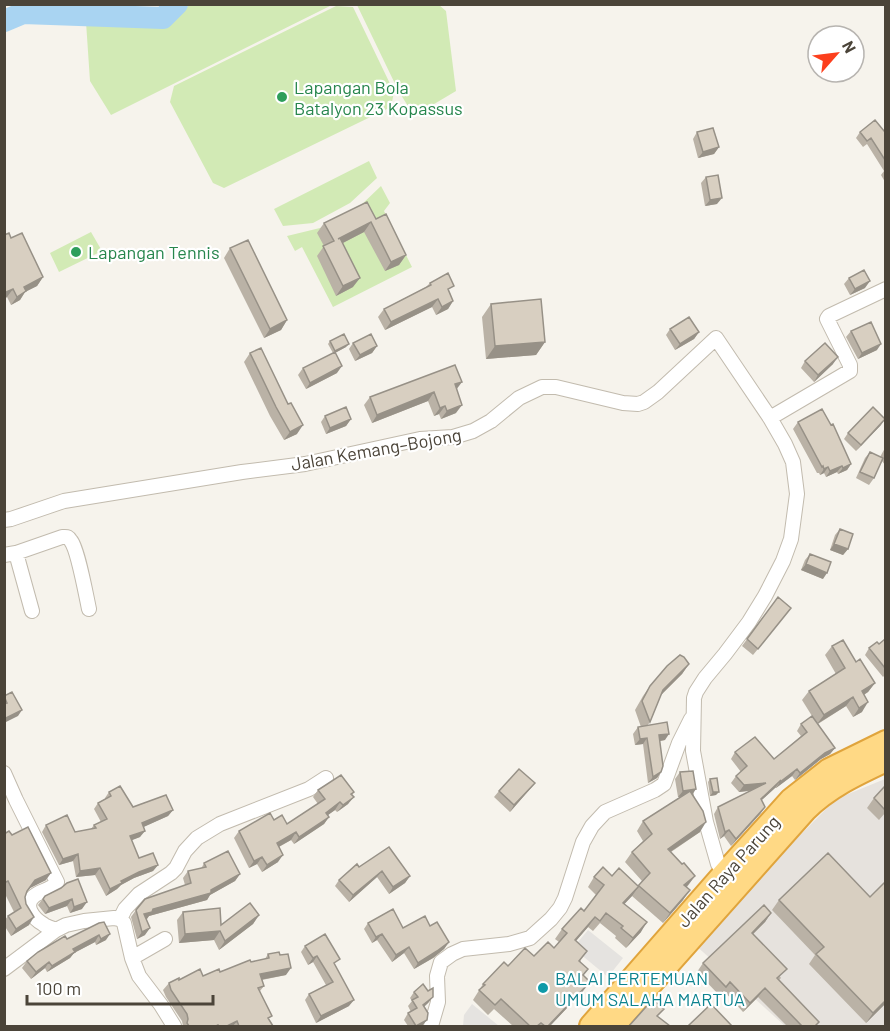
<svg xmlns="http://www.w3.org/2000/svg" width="890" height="1031" font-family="Barlow,sans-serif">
<rect width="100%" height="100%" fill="#f6f3ec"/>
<path fill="#e6e2dd" d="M885,779V1026H785L693,943L836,799Z"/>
<path fill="#d2eab5" d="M189,5V4L332,5L111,115L90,81L86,22L168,25Z
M357,5H439L446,11L456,91L414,116L398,90Z
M336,6L353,7L394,92L391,107L224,188L213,183L170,102L174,86Z
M369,161L377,178L350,203L313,223L283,226L274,209Z
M381,186L390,203L384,211L412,267L333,307L302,247L295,251L287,236L320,228L358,208Z
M91,232L102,251L59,272L50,253Z"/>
<path fill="#e5e3e0" d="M588,930L623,958L608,977L573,948Z
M472,1004L499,1026H463L464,1015Z"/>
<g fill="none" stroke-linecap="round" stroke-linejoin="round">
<path stroke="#a9d4f2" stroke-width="22" d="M4,21L23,13L163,18L177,4"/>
<g stroke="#c2bbae" stroke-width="16">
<path id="minor" d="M770,418L850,371V365L827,319L829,316L886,289
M4,520L11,519L64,501L242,472L305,464L420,439L453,437L473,431L491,421L519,398L542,387H556L623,403L638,404L644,402L658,392L716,338L770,418L785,444L793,462L797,494L791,539L783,561L765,596L749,622L725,654L705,678L696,692L694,698L693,751L706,822L718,864L724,874L729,878
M16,553L32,611
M4,555L16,553L62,537C67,537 68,536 71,541C78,550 86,595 89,609
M4,773L16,800L57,882C51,891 40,890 33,897C23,906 34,919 43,924C46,927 52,928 56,930
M120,919L125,909L139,894L171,873L176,868L185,851L197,838L220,824L309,789L326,778
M132,958L165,939
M4,969L56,930L66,925L84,921L114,918L120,919L124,923L132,958L139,976L161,1005L174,1026
M431,1026L438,1002L437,976L441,962L452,954L463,949L509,944L530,938L551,919L560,908L565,898L583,842L592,826L605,812L655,790L664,784L679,743L691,719"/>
</g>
<g stroke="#e0a43c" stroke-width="26">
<path id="trunk" d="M591,1026L724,874L791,800L829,770L886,742
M613,1026L805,810C828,787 856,774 886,760"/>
</g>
<use href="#minor" stroke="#fff" stroke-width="14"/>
<use href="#trunk" stroke="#ffd985" stroke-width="22"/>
</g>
<path fill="#bab2a6" d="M885,130V182L881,175L884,171L867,144L863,147L856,138L860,132L884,131Z
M697,132L719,147L714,154L698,158L693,139Z
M706,177L717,204L705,206L701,183Z
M376,219L406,255L399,265L385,271L364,232L343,243L353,287L336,296L317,256L324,246L317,233L324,223Z
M4,235L11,238L43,277L37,286L25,292L20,300L11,305L7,297L4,299Z
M230,248L287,320L281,330L264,338L224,258Z
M849,278L865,288L850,295L844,284Z
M430,283L450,293L453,301L448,309L436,315L432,307L385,330L378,317L384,309L426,287Z
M491,304L545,342L536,355L486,359L482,317Z
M670,329L699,332L694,339L675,350L666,335Z
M851,331L877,350L858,359L846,337Z
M330,341L346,347L335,353L337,373L306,389L298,375L303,368L333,353L328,344Z
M353,343L377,346L372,353L355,361L349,349Z
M250,353L297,434L284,440L270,416L244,362Z
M805,361L833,364L814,382L801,368Z
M457,389L456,413L441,419L439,414L434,416L428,401L372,423L364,405L370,397Z
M325,416L351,419L346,426L326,434L321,422Z
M798,422L851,464L847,470L838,474L837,472L826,477L824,473L820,475L819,473H817L793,429Z
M881,425L856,451L844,439L848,433Z
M885,448V465L882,461L874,478L869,485L856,478L865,458L870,452L880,457Z
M840,529L848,549L843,555L830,550L835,535Z
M810,554L823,579L801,570L805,560Z
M778,597L791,608L753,655L742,646Z
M885,639V675L883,677L865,655L869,648L879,644Z
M832,646L856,662L875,683L868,692L864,695L862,712L853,717L846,706L818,724L835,748L830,754L821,759L795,780L792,776L776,788H775L762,800L765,807L760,814L731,846L724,836L720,839L714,814L718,807L750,791L739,792L731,783L736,776L741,772L731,759L735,752L774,759L801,736L797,731L801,724L812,716L802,700L809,691L836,674L825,655Z
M689,664L682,674L661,695L650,722L647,726L665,740L660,741L661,772L657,778L648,783L643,744L635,745L633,734L638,727H641L635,710L643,696L650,686Z
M680,772L692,795L700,832L671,852L682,864L695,876L687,887L683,900L663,923L632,896L624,904L641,932L626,948L615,938L616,936L600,923L593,931L588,927L576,941L584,976L583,991L550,1026H513L494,1009L488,1015L473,1000L483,984L508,966L554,948L559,942L555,939L562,929L584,911L596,895L588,887L594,877L612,876L638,886L642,881L625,862L632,852L643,841L637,831L643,821L680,797H678L675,779Z
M710,779L716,795L710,796L708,782Z
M535,783L530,789L510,812L494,797L499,791Z
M885,786V813L879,820L867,808L874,798Z
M318,790L354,792L348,804L337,812L335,810L328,815L329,817L324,824L294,844L291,840L279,847L278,862L262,872L257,864L249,868L234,838L239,831L274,820L287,824L318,804L313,797Z
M109,792L133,807L173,810L168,816L143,827L140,837L131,840L139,858L158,865L153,871L134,878L121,885L117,889L106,896L95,875L76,877L73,861L59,865L42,832L46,825L75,832L91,829L94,825L101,822L94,809L98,803L105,799V798Z
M4,834L12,835L46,880L30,888L26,892L25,897L29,925L11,936L4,925V921L8,916L14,912L4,892Z
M204,863L240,874L235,881L210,895L207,900L149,916L146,919L145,935L137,939L131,917L136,910L185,885L183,878L188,871L201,869Z
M359,867L410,876L405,883L389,894L377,877L349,902L335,886L339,880Z
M61,888L82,909L70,913L67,906L45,914L38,905L45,896Z
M779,900L885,1004L866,1023L809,964L815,955L772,910Z
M183,912L221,925L259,915L253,924L219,950L214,940L179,943L177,920Z
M771,913L765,922L753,934L781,978L779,980L816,1026H787L758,997L743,1012L724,991L719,995L697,972L703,963Z
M99,923L106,940L96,945L95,942L74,953L70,958L47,972L45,968L31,979L22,968L27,961L67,939Z
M368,923L403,928L430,926L449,942L444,949L433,958L414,969L404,953L392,962L377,940L372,943L364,929Z
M305,946L336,966L349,1006L316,1023L305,1000L309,994L326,985L313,962L308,965L301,952Z
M268,954L286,975L262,980L264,986L260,991L269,1020L273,1026H183L182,1021L166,997L163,990L169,983L203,976L265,959Z
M414,992L433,997L428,1003L424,1007L422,1026H408L404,1020L408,1013L411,1012L408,1006L412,1001L410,998Z"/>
<path fill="#979187" d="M719,147L714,154L698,158L703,152Z
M722,198L717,204L705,206L710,200Z
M371,222L364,232L331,249L338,239Z
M406,255L399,265L385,271L391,262Z
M43,277L37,286L25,292L20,300L11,305L24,287Z
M360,278L353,287L336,296L343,286Z
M870,281L865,288L850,295L855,289Z
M13,289L7,297L4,299V293Z
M438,299L432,307L385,330L391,322Z
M453,301L448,309L436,315L442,307Z
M287,320L281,330L264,338L270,329Z
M699,332L694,339L675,350L680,344Z
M545,342L536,355L486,359L495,346Z
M349,344L346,347L333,354L335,351Z
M881,344L877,350L858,359L862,353Z
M377,346L372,353L355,361L360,355Z
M838,357L833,364L814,382L818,375Z
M342,366L337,373L306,389L310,383Z
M462,382L456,390L455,384Z
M434,392L428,401L372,423L377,415Z
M462,405L456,413L441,419L447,411Z
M445,406L439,414L434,416L440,408Z
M351,419L346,426L326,434L330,428Z
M885,419L881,425L856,451L861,445Z
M303,425L297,434L284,440L290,432Z
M851,464L847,470L838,474L843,468Z
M842,466L837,472L826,477L830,471Z
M828,467L824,473L820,475L824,469Z
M834,544L848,549L843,555L830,550Z
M806,564L827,573L823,579L801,570Z
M689,664L682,674L656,700L663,690Z
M875,683L868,692L855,700L862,691Z
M853,697L846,706L817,724L824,715Z
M868,702L862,712L853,717L859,708Z
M22,710L18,716L4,723V719Z
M669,734L665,740L654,742L659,735Z
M647,738L643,744L635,745L640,739Z
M835,748L830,754L821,759L795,780L800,773L825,753Z
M797,769L792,776L776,788L780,782Z
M661,772L657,778L648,783L653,777Z
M780,781L775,788L756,805L761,799Z
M535,783L530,789L510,812L514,805Z
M766,783L761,789L739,792L744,785Z
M696,789L692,795L678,797L683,791Z
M713,792H719L716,795L710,796Z
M354,797L348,804L337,812L343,805Z
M340,802L335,810L321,820L326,813Z
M765,807L760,814L731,846L736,839Z
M173,810L168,816L137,830L142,823Z
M329,817L324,824L294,844L299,837Z
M706,822L700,832L661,858L668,849Z
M729,830L724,836L720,839L725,832Z
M145,831L140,837L125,843L130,836Z
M296,832L291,840L271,851L277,843Z
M78,854L73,861L59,865L63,859Z
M283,855L278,862L262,872L267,865Z
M262,857L257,864L249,868L254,861Z
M158,865L153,871L134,878L121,885L117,889L106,896L110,889L121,881L139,872Z
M100,868L95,875L76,877L80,871Z
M382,871L377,877L349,902L353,895Z
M51,873L46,880L30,888L22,898L35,880Z
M240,874L235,881L210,895L207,900L149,916L147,919L139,921L144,914L153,909L211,890Z
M410,876L405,883L389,894L393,887Z
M695,876L688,885L678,895L684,885Z
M639,886L632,896L616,913L623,903Z
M690,890L683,900L663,923L670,913Z
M72,899L67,906L45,914L49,908Z
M87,902L82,909L70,913L74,907Z
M771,913L765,922L745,942L752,933Z
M259,915L253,924L219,950L225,941Z
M34,917L29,925L11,936L16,929Z
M595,917L588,927L568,950L575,940Z
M647,922L641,932L626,948L633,938Z
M150,928L145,935L137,939L142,932Z
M220,931L214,940L179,943L185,934Z
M110,934L106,940L96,945L101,939Z
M382,934L377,940L372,943L376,937Z
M99,935L95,942L74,953L70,958L47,972L52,966L73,949Z
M449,942L444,949L433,958L414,969L418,963Z
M409,947L404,953L392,962L396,955Z
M317,956L313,962L308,965L313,958Z
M49,962L45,968L31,979L36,972Z
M291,968L286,975L254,981L260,974Z
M590,982L583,991L550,1026H548Z
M765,988L758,997L743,1012L750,1003Z
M433,997L428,1003L419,1011L423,1005Z
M354,1000L349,1006L316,1023L321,1016Z
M885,1001V1004L866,1023L873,1013Z
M427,1020L422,1026H416Z
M237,1021L233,1026H227Z"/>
<path fill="#d8cfc1" stroke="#979187" stroke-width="1.5" d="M875,120L884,131L885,130V160L871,138L867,141L860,132Z
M713,128L719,147L703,152L697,132Z
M718,175L722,198L710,200L706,177Z
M367,202L376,219L386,214L406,255L391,262L371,222L338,239L340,238L360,278L343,286L323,246L334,241L324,223Z
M9,233L11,238L22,233L43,277L24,287L26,291L17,297L13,289L4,293V235Z
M248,240L287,320L270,329L230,248Z
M864,270L870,281L855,289L849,278Z
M448,273L454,286L448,289L453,301L442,307L438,299L391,322L384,309L431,285L430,283Z
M541,299L545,342L495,346L491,304Z
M689,317L699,332L680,344L670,329Z
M871,322L881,344L862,353L851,331Z
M344,334L349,344L335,351L330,341Z
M371,334L377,346L360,355L353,343Z
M825,343L838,357L818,375L805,361Z
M261,348L288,404L291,403L303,425L290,432L276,407L250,353Z
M335,352L342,366L310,383L303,368Z
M455,365L462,382L455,384L462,405L447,411L445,406L440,408L434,392L377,415L370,397Z
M346,407L351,419L330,428L325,416Z
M873,407L885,419L861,445L848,433Z
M822,409L831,425L833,424L851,464L843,468L842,466L830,471L828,467L824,469L823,466L822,467L798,422Z
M870,452L883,458L874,478L860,472Z
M840,529L853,534L848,549L834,544Z
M810,554L831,562L827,573L806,564Z
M778,597L791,608L758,649L747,639Z
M885,639V668L869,648L877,642L879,644Z
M843,640L856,662L860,659L875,683L862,691L868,702L859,708L853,697L824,715L809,691L845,668L832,646Z
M680,655L684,657L689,664L663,690L650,722L642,701L650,686L667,666Z
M12,692L22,710L4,719V704L7,703L4,696Z
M812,716L835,748L825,753L800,773L797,769L780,782V781L761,799L765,807L736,839L729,830L725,832L718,807L766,783L744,785L736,776L747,766L735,752L755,737L774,759L807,732L801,724Z
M667,722L669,734L659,735L663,766L661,772L653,777L647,738L640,739L638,727Z
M519,769L535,783L514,805L499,791Z
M693,771L696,789L683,791L680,772Z
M341,775L354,792L351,794L354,797L343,805L340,802L326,813L329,817L299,837L296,832L277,843L283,855L267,865L262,857L254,861L239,831L270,813L274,820L282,815L287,824L325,799L318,790Z
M717,778L719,792H713L710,779Z
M120,786L133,807L166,795L173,810L142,823L145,831L130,836L139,858L153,853L158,865L139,872L121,881L122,883L110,889L100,868L80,871L78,854L63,859L46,825L67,815L75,832L96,828L94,825L107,819L98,803L111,796L109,792Z
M885,786V810L874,798Z
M690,791L703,811L706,822L668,849L682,864L684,863L695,876L684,885L690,890L670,913L639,886L623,903L647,922L633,938L621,928L623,926L606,913L600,921L595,917L575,940L587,951L579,961L588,969L583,975L590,982L548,1026H545L541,1023L537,1026H530L501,999L495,1005L479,990L485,985L483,984L504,962L508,966L525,948L534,956L548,942L554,948L567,933L562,929L581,908L584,911L604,885L594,877L603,867L612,876L619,868L638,886L650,873L632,852L652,834L643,821Z
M28,827L51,873L35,880L27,891L25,897L26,904L34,917L16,929L8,916L21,908L8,881L4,883V834L9,831L12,835Z
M389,847L410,876L393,887L382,871L353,895L339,880L357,864L359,867Z
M228,851L240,874L211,890V893L153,909L152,912L144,914L150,928L142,932L136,910L145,899L191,883L188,871L206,867L204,863Z
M828,853L870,897L885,882V1001L873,1013L816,954L824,947L779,900Z
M78,879L87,902L74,907L72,899L49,908L43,899L45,896L61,888L67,883Z
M250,903L259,915L225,941L220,931L185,934L183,912L220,908L221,925Z
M764,905L771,913L752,933L787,969L777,978L819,1022L815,1026H802L765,988L750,1003L730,982L726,987L703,963Z
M393,909L403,928L425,916L430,926L437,922L449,942L437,951L418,963L409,947L396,955L382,934L376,937L368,923Z
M104,922L110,934L101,939L99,935L73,949L75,952L52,966L49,962L36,972L27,961L38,952L65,936L67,939L99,923Z
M325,934L340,959L334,963L354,1000L321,1016L309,994L333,982L317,956L313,958L305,946Z
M279,952L280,955L288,954L291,968L260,974L264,986L258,988L272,1016L268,1018L273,1026H239L237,1021L227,1026H219L218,1025L216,1026H188H189L187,1023L188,1019L187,1014L171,990L169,983L179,978V980L200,969L203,976L219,969L220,972L250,960L251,962L269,958L268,954Z
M423,984L428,991L433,988V997L423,1005L428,1013L427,1020L416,1026L408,1013L417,1008L412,1000L418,997L414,992Z
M653,999L664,1009L657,1016L670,1026H629Z
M711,1004L732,1026H688Z"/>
<g fill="#2e9e5b" stroke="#fff" stroke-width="2">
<circle cx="282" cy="97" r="6"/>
<circle cx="76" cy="252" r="6"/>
</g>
<circle fill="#0f9aa8" stroke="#fff" stroke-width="2" cx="543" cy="988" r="6"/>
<g text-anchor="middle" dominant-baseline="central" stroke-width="4.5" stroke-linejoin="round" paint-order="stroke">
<g font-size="18" fill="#27864d" stroke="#fff" text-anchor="start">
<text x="294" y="87">Lapangan Bola<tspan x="294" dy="21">Batalyon 23 Kopassus</tspan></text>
<text x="88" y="252">Lapangan Tennis</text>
</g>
<g font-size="18" fill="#4b4439" stroke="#fff">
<text transform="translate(376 449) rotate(-10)">Jalan Kemang–Bojong</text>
<text transform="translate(728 871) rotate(-48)">Jalan Raya Parung</text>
</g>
<g font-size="18" fill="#0d838f" stroke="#fff" text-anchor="start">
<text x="555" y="978">BALAI PERTEMUAN<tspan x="555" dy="21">UMUM SALAHA MARTUA</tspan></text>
</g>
</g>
<rect width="890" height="1031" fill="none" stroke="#4b4439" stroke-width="12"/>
<g transform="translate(836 54) rotate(62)"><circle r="28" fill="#ffffff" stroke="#b7b4b0" stroke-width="1.5"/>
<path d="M0-4.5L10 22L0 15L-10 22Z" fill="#fc3f1d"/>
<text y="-9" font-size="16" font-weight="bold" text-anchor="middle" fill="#4b4439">N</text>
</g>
<path d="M27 995v9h186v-9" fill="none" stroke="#4b4439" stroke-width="3"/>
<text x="36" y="995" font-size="18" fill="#4b4439" stroke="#ffffff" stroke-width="4.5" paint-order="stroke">100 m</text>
</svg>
